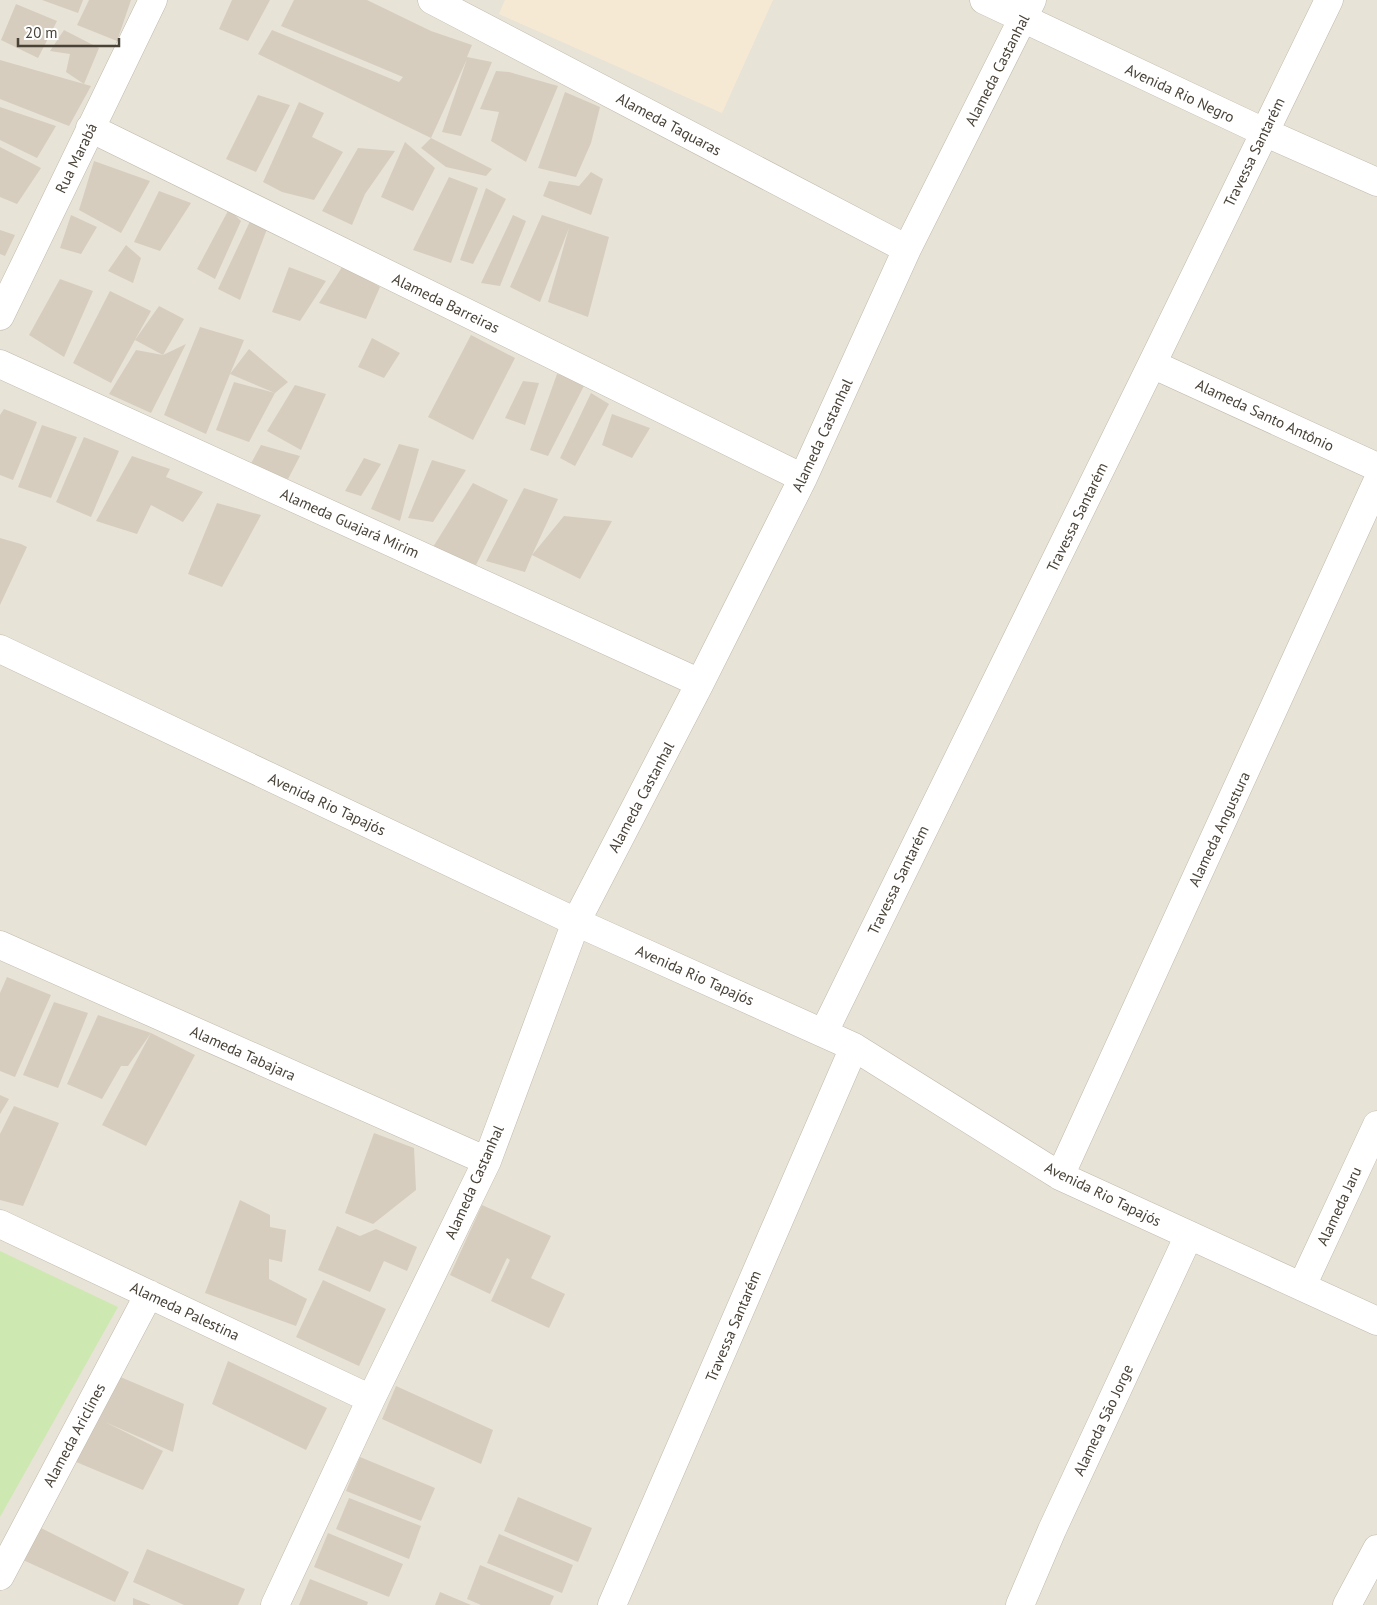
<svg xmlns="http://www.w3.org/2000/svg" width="1377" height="1605" font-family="'PT Sans',sans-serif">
<rect width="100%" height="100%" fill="#f4f1e9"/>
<path fill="#e8e3d7" d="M0,0H1377V1605H0Z"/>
<path fill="#f6e9d4" d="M505,0H773L722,113L499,14Z"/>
<path fill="#cee8b2" d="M0,1251L118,1307L0,1517Z"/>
<path fill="#d6cdbe" d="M42,0H83L78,13Z
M89,0H131L117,41L77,25Z
M232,0H270L248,41L219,29Z
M294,0H367L431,31L472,45L467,57L492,62L461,136L442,132L467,59L431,138L258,54L272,30L399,82L403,77L281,26Z
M16,4L57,21L38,58L1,40Z
M64,30L99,48L84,84L91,86L69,126L0,99V60L84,84L66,72L70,54L50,51Z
M496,71L509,72L558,86L526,162L491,141L499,112L480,109Z
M565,92L600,107L591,143L576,177L538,168Z
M258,95L290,105L256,172L226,159Z
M299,102L324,113L312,137L343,152L314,200L282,192L263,182Z
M0,107L56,126L37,158L0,140Z
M431,138L492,169L486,176L446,167L421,148Z
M405,142L435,168L413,211L381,197Z
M0,147L41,168L17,204L0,197Z
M358,148L395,151L365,194L352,225L322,211Z
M94,161L150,181L121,233L79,210Z
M591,172L603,179L591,215L543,196L549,181L579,186Z
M449,177L478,188L451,263L413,250Z
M486,188L506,199L473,264L460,260Z
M159,191L191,203L160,251L134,242Z
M229,209L241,221L215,279L197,269Z
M71,215L97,227L81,254L60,248Z
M513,215L526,221L500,286L481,283Z
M542,215L609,237L588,317L548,302L569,228L540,302L510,287Z
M252,217L267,229L240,300L218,289Z
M0,230L15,235L5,256L0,254Z
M126,245L141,258L133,283L108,271Z
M344,264L380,287L366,319L319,303Z
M289,267L326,281L300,321L272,312Z
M60,279L93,291L64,357L29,335Z
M110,291L151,311L111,383L73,363Z
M159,306L184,319L163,355L186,344L151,413L109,394L136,350L163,355L135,340Z
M200,327L244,340L230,374L249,349L288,382L275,393L230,374L206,434L164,415Z
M471,335L515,358L473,440L428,417Z
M372,338L400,353L384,378L358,367Z
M557,374L587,380L548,456L530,450Z
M523,381L539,383L525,425L505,418Z
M234,382L275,393L249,442L216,430Z
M295,385L326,394L301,450L267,431Z
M591,393L609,404L575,466L560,458Z
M4,409L37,422L13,480L0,475V415Z
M612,414L650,428L632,458L602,445Z
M42,425L77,437L51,498L18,487Z
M84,437L119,451L91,517L56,502Z
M399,444L419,449L400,521L371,509Z
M261,445L300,456L288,479L249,467Z
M132,456L170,469L166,477L203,492L183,522L151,505L137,534L96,521Z
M364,458L381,464L361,496L345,491Z
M432,460L466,470L433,522L408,518Z
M473,483L508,500L476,565L433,547Z
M524,488L558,499L532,555L564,516L612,521L580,579L532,555L525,572L486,561Z
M217,503L261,515L222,587L188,574Z
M0,538L21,544L27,547L0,605Z
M7,977L51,995L15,1077L0,1071V993Z
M54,1002L88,1013L58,1088L23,1075Z
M98,1015L151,1033L195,1055L146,1146L102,1125L151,1033L128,1066H121L102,1099L67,1084Z
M0,1095L9,1099L0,1114Z
M14,1106L59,1123L23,1206L0,1200V1134Z
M374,1133L414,1148L416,1190L373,1224L345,1213Z
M240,1200L270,1215V1227L286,1230L282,1262L269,1259V1279L307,1299L296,1326L205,1293Z
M482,1205L551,1236L531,1278L565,1294L549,1328L491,1301L510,1260L507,1258L490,1294L450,1275Z
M337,1226L360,1236L376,1229L417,1247L407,1271L384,1261L370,1292L318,1270Z
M323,1280L386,1309L359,1366L296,1337Z
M228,1361L327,1408L306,1450L212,1404Z
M111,1373L184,1404L173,1452L105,1422L163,1451L143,1490L69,1459Z
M396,1386L493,1430L481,1464L382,1419Z
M360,1457L435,1488L421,1521L346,1491Z
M518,1497L592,1528L578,1562L504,1531Z
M349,1498L421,1526L409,1559L336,1529Z
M37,1526L129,1572L115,1602L23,1560Z
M328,1533L403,1564L389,1597L314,1567Z
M499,1534L573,1565L562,1593L487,1563Z
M147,1549L245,1589L238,1605H184L133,1582Z
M480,1565L554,1596L550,1605H481L467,1599Z
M310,1579L368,1602L367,1605H299Z
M440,1592L471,1605H435Z
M133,1598L151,1605H133Z"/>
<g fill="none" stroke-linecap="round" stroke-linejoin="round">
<g stroke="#c0b9ab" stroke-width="29">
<path id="minor" d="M432,0L907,249
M984,0L1264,132L1377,182
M90,128L803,478
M0,316L153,0
M0,364L700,683
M1152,364L1377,467
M0,649L576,922L854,1047L1060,1176L1377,1321
M0,945L487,1161
M824,1032L1152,364L1329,0
M1060,1176L1377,482
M0,1224L371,1399
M1302,1286L1377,1125
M0,1576L149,1294
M275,1605L371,1399L487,1161L576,922L700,683L803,478L907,249L1032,0
M612,1605L854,1047
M1020,1605L1052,1530L1189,1235
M1347,1605L1377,1549"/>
</g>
<use href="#minor" stroke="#fff" stroke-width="28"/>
</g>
<g text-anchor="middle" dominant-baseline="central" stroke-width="4.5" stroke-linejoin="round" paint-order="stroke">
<g font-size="15" fill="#484237" stroke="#fff">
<text transform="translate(997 70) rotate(-63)">Alameda Castanhal</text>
<text transform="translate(1180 93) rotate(25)">Avenida Rio Negro</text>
<text transform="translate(669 124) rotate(28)">Alameda Taquaras</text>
<text transform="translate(1254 152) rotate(-64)">Travessa Santarém</text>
<text transform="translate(76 158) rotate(-64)">Rua Marabá</text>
<text transform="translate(446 303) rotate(26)">Alameda Barreiras</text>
<text transform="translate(1265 415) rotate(25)">Alameda Santo Antônio</text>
<text transform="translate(822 435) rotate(-65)">Alameda Castanhal</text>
<text transform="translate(1077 517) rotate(-64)">Travessa Santarém</text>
<text transform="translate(350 523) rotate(24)">Alameda Guajará Mirim</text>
<text transform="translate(641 797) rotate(-62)">Alameda Castanhal</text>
<text transform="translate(327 804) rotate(25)">Avenida Rio Tapajós</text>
<text transform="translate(1219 829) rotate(-65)">Alameda Angustura</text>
<text transform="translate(898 880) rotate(-64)">Travessa Santarém</text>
<text transform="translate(695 975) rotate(24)">Avenida Rio Tapajós</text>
<text transform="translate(243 1053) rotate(24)">Alameda Tabajara</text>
<text transform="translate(474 1182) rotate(-66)">Alameda Castanhal</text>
<text transform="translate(1103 1194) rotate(26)">Avenida Rio Tapajós</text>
<text transform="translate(1339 1206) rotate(-65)">Alameda Jaru</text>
<text transform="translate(185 1311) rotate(25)">Alameda Palestina</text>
<text transform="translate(733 1326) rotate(-67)">Travessa Santarém</text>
<text transform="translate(1103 1420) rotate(-65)">Alameda São Jorge</text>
<text transform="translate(74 1435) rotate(-62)">Alameda Ariclines</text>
</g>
</g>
<path d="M18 38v8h101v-8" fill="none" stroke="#484237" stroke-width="2.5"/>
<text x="25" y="38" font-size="15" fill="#484237" stroke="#ffffff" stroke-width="4" paint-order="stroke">20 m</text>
</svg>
